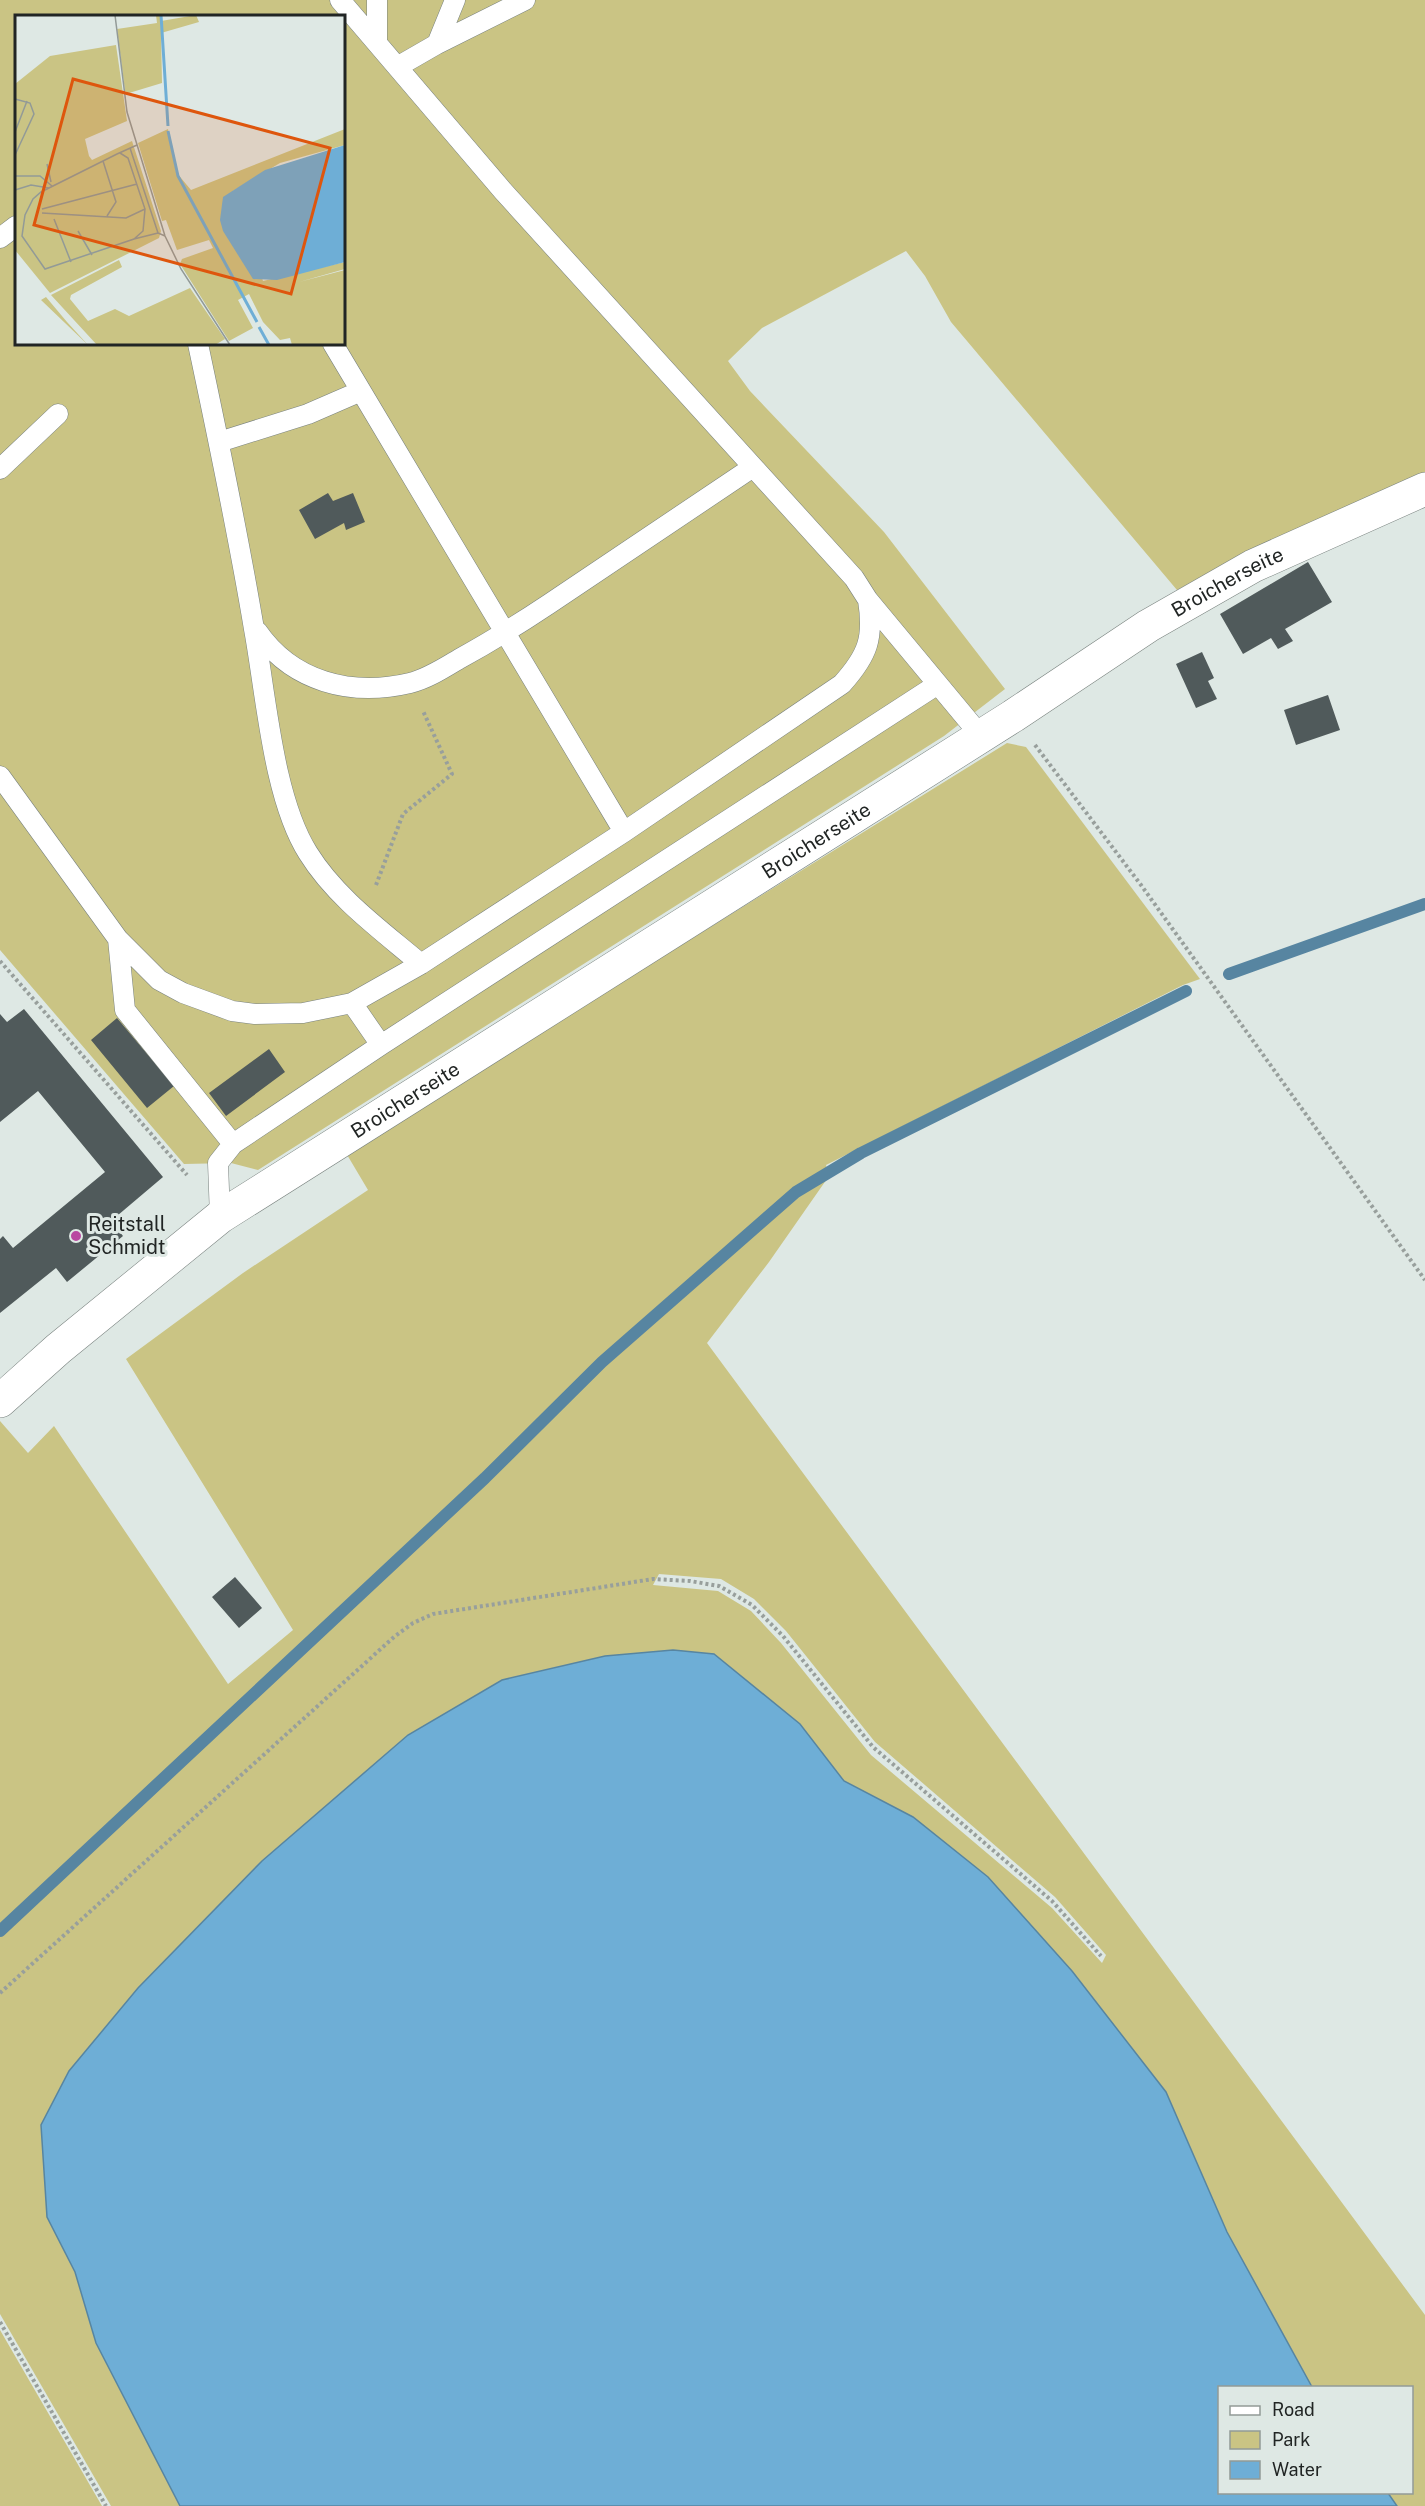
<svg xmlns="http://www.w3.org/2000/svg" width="1425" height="2506" font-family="'Public Sans',sans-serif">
<rect width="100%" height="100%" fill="#dee8e4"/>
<path fill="#cac484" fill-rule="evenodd" d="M0,0H1425V475L1266,545L1177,590L951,322L925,276L906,251L762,328L728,361L750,391L884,532L1005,689L944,736L258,1170L231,1163L184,1164L0,950ZM16,16H344V344H16Z
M1007,743L1026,747L1200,979L1183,985L826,1165L829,1176L769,1262L707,1343L1425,2315V2506H1397L1388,2493L1412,2492V2388L1312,2387L1227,2232L1166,2092L913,1817L844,1781L800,1724L605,1656L502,1680L408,1735L262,1861L138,1988L69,2071L47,2217L75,2272L96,2343L180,2506H111L0,2314V1421L28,1453L54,1426L228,1684L293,1630L126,1359L243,1273L368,1190L346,1153ZM659,1574L721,1579L754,1599L786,1631L875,1742L1055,1897L1106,1955L1102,1963L1052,1908L871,1755L781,1643L751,1611L718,1591L653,1585Z
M0,2330L102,2506H0Z"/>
<path fill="#6eaed6" stroke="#5785a1" stroke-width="1.5" d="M673,1650L714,1654L800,1724L844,1781L913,1817L988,1877L1072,1971L1166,2092L1227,2232L1312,2387L1220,2388V2492L1388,2493L1397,2506H180L96,2343L75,2272L47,2217L41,2125L69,2071L138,1988L262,1861L408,1735L502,1680L605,1656Z"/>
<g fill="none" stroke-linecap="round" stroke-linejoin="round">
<path stroke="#5785a1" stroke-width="12" d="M1229,974L1425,904
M0,1931L485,1478L602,1362L796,1192L861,1153L1186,991"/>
</g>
<path fill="#505a5b" d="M328,493L333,501L353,493L365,522L346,530L344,523L315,539L299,510Z
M1308,562L1332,602L1285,629L1293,641L1278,649L1271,638L1243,654L1220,614Z
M1202,652L1214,678L1208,681L1217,699L1196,708L1176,664Z
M1328,695L1340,730L1296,745L1284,710Z
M24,1009L163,1177L111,1221L123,1236L67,1282L56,1268L0,1313V1239L3,1236L13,1248L105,1172L38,1091L0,1122V1014L7,1022Z
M117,1018L174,1086L147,1108L91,1040Z
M269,1049L285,1072L226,1116L209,1093Z
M235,1577L262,1608L239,1628L212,1597Z"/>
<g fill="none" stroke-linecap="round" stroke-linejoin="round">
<g stroke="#79827f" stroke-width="21">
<path id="lane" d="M340,0L503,191L854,578L868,600L981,736
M377,43V0
M437,44L525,0
M397,67L437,44L455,0
M0,238L16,226
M198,344C218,438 238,533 254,629C266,694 273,798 308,853C336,898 381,930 421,964
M333,344L624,832
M219,442L308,414L361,391
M0,469L58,414
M257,631C292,682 351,697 410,683C427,679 444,668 459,659C490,642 519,624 549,604C617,559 685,513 753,467
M0,776L118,939L159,980L183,993L232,1011L255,1014L303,1013L352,1003L421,964L624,832L842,684C868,655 874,638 868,600
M118,939L125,1010L233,1144
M352,1003L381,1045
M220,1217L218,1163L233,1144L381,1045L938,684"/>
</g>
<g stroke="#79827f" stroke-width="34">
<g id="street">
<path id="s1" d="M0,1401L58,1349L220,1217L1013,716L1148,626L1253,566L1425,489"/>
</g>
</g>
<path stroke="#989f9c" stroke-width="4" stroke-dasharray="3 3" stroke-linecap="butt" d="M1035,745L1141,885L1425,1280
M376,885L403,814L452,774L423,711
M0,961L187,1175
M0,1993L394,1637L413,1623L433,1614L653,1579L690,1581L719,1586L752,1605L783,1636L873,1747L1052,1901L1101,1956
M0,2322L106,2506"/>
<use href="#lane" stroke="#fff" stroke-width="20"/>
<use href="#street" stroke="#fff" stroke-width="33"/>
</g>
<circle fill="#b947a1" stroke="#dee8e4" stroke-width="2" cx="76" cy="1236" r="6"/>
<g text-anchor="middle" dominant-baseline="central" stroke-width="6" stroke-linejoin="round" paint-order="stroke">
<g font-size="20" fill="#212524" stroke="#dee8e4">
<text stroke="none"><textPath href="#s1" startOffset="1478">Broicherseite</textPath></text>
<text stroke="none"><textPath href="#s1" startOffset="992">Broicherseite</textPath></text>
<text stroke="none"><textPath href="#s1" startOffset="506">Broicherseite</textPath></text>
</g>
<g font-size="20" fill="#212524" stroke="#dee8e4" text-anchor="start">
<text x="88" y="1224">Reitstall<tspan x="88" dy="23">Schmidt</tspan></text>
</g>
</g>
<g transform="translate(15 15)">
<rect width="330" height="330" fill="#dee8e4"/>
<path d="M141,0H145L146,6L181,0L184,7L146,18L147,68L114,78L110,76L102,14L142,8ZM101,30L112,106L70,124L74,141L77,145L117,126L146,216L144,223L35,278L0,235V69L35,41ZM153,114L161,157L176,175L330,114V130L265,148L218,176L248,266L330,247V254L284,267L330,255V330H277L275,323L265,325L248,307L234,279L223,285L238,313L214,326L165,249L167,244L198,233L194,225L162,235L151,205L147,206L123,128ZM104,245L107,252L56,280L55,284L73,306L100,294L114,301L175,273L210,324L200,330H82L36,280ZM31,282L52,307L73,330L26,285Z" fill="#cac484"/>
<path d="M330,130V247L262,265L238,264L208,216L205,205L208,182L250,155Z" fill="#6eaed6"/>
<path fill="none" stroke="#6eaed6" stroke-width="3" d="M146,0L153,111M153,116L163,161L242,307M244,312L254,330"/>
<path fill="none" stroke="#929a97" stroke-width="1.5" d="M100,0L112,97L150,221L166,254L215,330M0,84L15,88L19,99L0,140M0,117L12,86M115,133L143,218L150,221M105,138L113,143L130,194L128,216L119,224L30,254L7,221L10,200L18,184L26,177L102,139L122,130M88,146L101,187L92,201M32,149L36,167M0,161H25L37,171M0,175L16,170L34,173M27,194L122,169M27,198L111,203L130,194M39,204L56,247M63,216L77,240M119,224L143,218"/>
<path fill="#de560d" fill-opacity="0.15" stroke="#de560d" stroke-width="3" d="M58,64L315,133L276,279L19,210Z"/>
<rect width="330" height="330" fill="none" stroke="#212524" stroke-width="3"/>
</g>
<rect x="1218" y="2386" width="195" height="108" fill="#dee8e4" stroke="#929a97" stroke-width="1.5"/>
<rect x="1230" y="2406" width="30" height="9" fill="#ffffff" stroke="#929a97" stroke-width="1.5"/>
<text x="1272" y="2416" font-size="18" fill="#212524">Road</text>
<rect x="1230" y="2431" width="30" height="18" fill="#cac484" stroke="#929a97" stroke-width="1.5"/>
<text x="1272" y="2446" font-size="18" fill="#212524">Park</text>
<rect x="1230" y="2461" width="30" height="18" fill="#6eaed6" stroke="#929a97" stroke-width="1.5"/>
<text x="1272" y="2476" font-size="18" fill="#212524">Water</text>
</svg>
